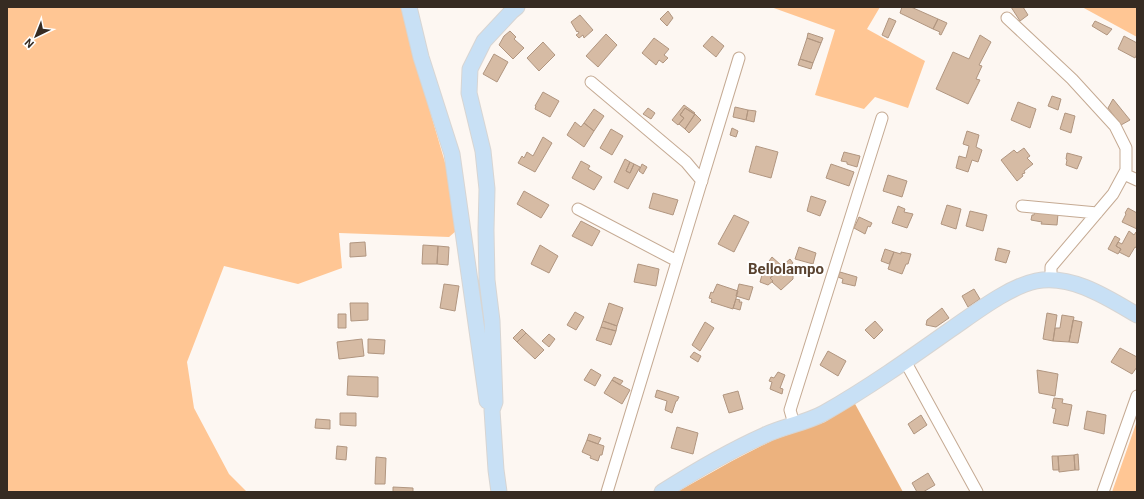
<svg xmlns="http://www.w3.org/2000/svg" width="1144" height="499" font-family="Roboto,sans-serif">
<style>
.green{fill:#ffc694}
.forest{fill:#ecb27e}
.building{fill:#d6bba4;stroke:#b19680}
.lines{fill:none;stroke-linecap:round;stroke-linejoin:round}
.minor-casing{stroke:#c5aa93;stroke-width:13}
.major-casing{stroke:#d7d5d3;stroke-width:17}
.minor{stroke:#fff;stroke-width:11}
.major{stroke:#c8e0f5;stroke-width:15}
.labels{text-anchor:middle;stroke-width:4;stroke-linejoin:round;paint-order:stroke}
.quarter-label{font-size:15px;font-weight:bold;fill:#59422f;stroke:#fff}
</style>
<rect width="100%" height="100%" fill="#fdf7f2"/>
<path class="green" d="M7 7H402L413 53 446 166 456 231 449 237 339 233 342 268 298 284 224 266 187 362 194 408 229 474 247 492H7Z
M771 7H880L867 29 925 61 908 108 875 97 864 109 815 95 835 30Z
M1082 7H1137V37Z
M1137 421V492H1112Z"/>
<path class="forest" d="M854 402 903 492H677L732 461 773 440 825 422Z"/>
<path class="building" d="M902 7H911L938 19 933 29 900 13Z
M1011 7H1023L1028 15 1020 21Z
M668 11 673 18 667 26 660 19Z
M580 15 593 30 584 38 583 35 579 38 576 35 579 33 578 31 577 32 571 22Z
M889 18 896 21 888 38 882 35Z
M938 19 947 23 941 35 939 34 940 32 933 29Z
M1095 21 1112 29 1107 35 1092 26Z
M510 31 516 37 514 39 524 48 513 59 499 45 504 36Z
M808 33 823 38 821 43 807 38Z
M606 34 617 45 598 67 586 56Z
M980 35 991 42 979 65 982 66 976 79 980 80 968 104 936 89 953 52 969 59Z
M712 36 724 46 716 57 703 46Z
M1124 36 1137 43V54L1135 58 1118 49Z
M654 38 669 49 664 55 668 58 663 63 659 60 656 65 642 53Z
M807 38 821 43 813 63 800 59Z
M543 42 555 55 539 71 527 58Z
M494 54 508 62 497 82 483 74Z
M800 59 813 63 811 69 798 65Z
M543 92 559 101 550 117 535 109 536 106H535Z
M1052 96 1061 99 1058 110 1048 106Z
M1113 99 1130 120 1121 125 1108 108Z
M1018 102 1036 109 1030 128 1011 120Z
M684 105 695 113 694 114 685 108 680 115 684 118 678 125 672 120Z
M735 107 748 110 746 120 733 117Z
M648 108 655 113 651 119 643 114Z
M685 108 695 114 685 129 679 124 684 118 680 115Z
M594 109 604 116 594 131 584 123Z
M748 110 756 111 754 122 746 120Z
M1065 113 1075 116 1071 133 1060 129Z
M695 114 701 120 689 133 685 129Z
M575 122 581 127 584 123 594 131 584 147 567 135Z
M732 128 738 131 736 137 730 135Z
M611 129 623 136 612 155 600 148Z
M967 131 979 135 976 147 982 150 978 162 972 160 968 172 956 168 959 156 966 158 969 146 963 144Z
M543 137 552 143 535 172 518 163 522 156 524 158 527 152 533 156Z
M756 146 778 152 771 178 749 172Z
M1024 148 1030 156 1027 158 1033 164 1024 171 1025 173 1022 174 1023 176 1017 181 1001 160 1014 150 1017 153Z
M844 152 860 156 857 167 847 164V162L841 161Z
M1067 153 1082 157 1077 169 1066 165 1067 160 1066 159Z
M625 159 630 162 626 171 630 173 634 164 640 167 628 189 614 182Z
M581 161 590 166 588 169 602 177 594 190 572 178Z
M630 162 634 164 630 173 626 171Z
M642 164 647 167 643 174 639 171Z
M831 164 854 172 849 186 826 178Z
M888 175 907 181 902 197 883 191Z
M524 191 549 205 541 218 517 204Z
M653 193 678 200 673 215 649 208Z
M811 196 826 201 820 216 807 211Z
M947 205 961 209 956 229 941 224Z
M898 206 905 209 904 212 913 214 907 228 892 223Z
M1128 208 1137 213V229L1122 222 1126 214 1125 213Z
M970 211 987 215 983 231 966 226Z
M1035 211 1058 214 1057 225 1041 224 1042 222 1031 220 1032 215H1034Z
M734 215 749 222 734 252 718 244Z
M859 217 872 223 870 227 868 226 865 234 854 228Z
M581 221 600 231 592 246 572 236Z
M1129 231 1134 235 1136 232H1137V248L1135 247 1129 257 1119 252 1121 249 1116 246 1118 242 1122 244Z
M1115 236 1120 239 1116 246 1121 249 1118 254 1108 249Z
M365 242 366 256 350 257V243Z
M423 245 438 246 437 264H422Z
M540 245 558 256 549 273 531 264Z
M438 246 449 247 448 265 437 264Z
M799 247 816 253 813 264 795 259Z
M998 248 1010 251 1006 263 995 260Z
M885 249 894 252 889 264 881 261Z
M894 252 901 254V252L911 254 908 264H906L902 274 888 269Z
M772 257 782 266 790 259 793 263 784 270 782 268 770 278 773 281 768 285 760 282 764 268Z
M638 264 659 269 656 286 634 282Z
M782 268 789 274H793V279L781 290 772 282 773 281 770 278Z
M840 272 857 277 855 286 842 283 843 279 838 277Z
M444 284 459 286 455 311 440 308Z
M717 284 738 291 733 309 711 302 712 299 709 298 711 292 713 293Z
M739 284 753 287 749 300 736 296Z
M974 289 980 299 968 307 962 296Z
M736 299 740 300 739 302H742L740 310 733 308Z
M350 303H368V320L351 321Z
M609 303 623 308 617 326 603 321Z
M942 308 949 318 936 327 926 325 927 320Z
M575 312 584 317 576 330 567 325Z
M1047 313 1057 315 1053 341 1043 339Z
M338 314H346V328H338Z
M1062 315 1074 317 1069 342 1053 341 1055 328H1060Z
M1073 320 1082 322 1078 343 1069 342Z
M603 321 617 326 616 331 601 327Z
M875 321 883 330 874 339 865 330Z
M705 322 714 328 700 351 692 345Z
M601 327 616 331 611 345 596 340Z
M522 329 526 333 517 342 513 338Z
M526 333 544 350 535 359 517 342Z
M549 334 555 339 549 347 542 341Z
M362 339 364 356 339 359 337 342Z
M368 339 385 340 384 354 368 353Z
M1120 348 1137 357V367L1132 374 1111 362Z
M828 351 846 361 838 376 820 365Z
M694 352 701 356 698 362 690 357Z
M591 369 601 375 595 386 584 380Z
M1037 370 1058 374 1055 396 1039 393Z
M778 372 785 375 780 388 783 389 782 394 770 389 772 382 769 381 771 377 774 378Z
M348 376 378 377V397L347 395Z
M614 377 623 381 620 385 612 380Z
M612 380 630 390 622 404 604 393Z
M657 390 679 397 677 401H676L672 413 665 410 667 401 655 397Z
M738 391 743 409 729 413 723 395Z
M1054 398 1063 399 1062 403 1072 405 1068 426 1053 423 1056 409 1052 408Z
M1087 411 1106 415 1104 434 1084 429Z
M340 413H356V426L340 425Z
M921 415 927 425 914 434 908 424Z
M316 419 330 420V429L315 428Z
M677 427 698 433 693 454 671 448Z
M589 434 601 438 598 444 587 440Z
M587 440 604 446 602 455H600L598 461 590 458 591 456 582 452Z
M337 446 347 447 346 460 336 459Z
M1078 454 1079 470H1075L1074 455Z
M1074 455 1075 470 1059 472 1058 456Z
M1052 456H1058L1059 470H1053Z
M376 457 386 458 385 484H375Z
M928 473 935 485 923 492H917L912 483Z
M393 487 413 488V492H393Z"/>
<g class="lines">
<g class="minor-casing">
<path id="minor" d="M1007 18 1072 79 1115 126 1126 148V170L1113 194 1051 267V280
M591 82 686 162 702 181
M1124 174 1137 180
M1022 206 1097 213
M578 209 677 261
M905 361 977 492
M794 424 790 410 882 118
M607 492 739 58
M1103 492 1137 396"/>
</g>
<g class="major-casing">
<path id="major" d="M409 7 421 57 452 154 487 401
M499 492 496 470 492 410 495 402 492 321 487 280 486 230 487 189 483 151 469 93 470 69 484 41 512 11 517 7
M662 492C695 471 729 451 765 435 784 426 806 423 824 413 868 388 909 359 950 330 975 313 1008 287 1036 281 1072 274 1108 298 1137 315"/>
</g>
<use href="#minor" class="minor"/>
<use href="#major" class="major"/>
</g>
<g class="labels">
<g class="quarter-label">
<text x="786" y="274">Bellolampo</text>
</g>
</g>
<rect width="1144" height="499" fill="none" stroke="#362b22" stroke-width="16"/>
<g transform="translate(36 36) rotate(223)" stroke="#ffffff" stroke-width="3" paint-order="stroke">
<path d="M0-3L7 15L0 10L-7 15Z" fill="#362b22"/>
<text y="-6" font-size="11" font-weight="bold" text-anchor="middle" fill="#362b22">N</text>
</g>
</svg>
